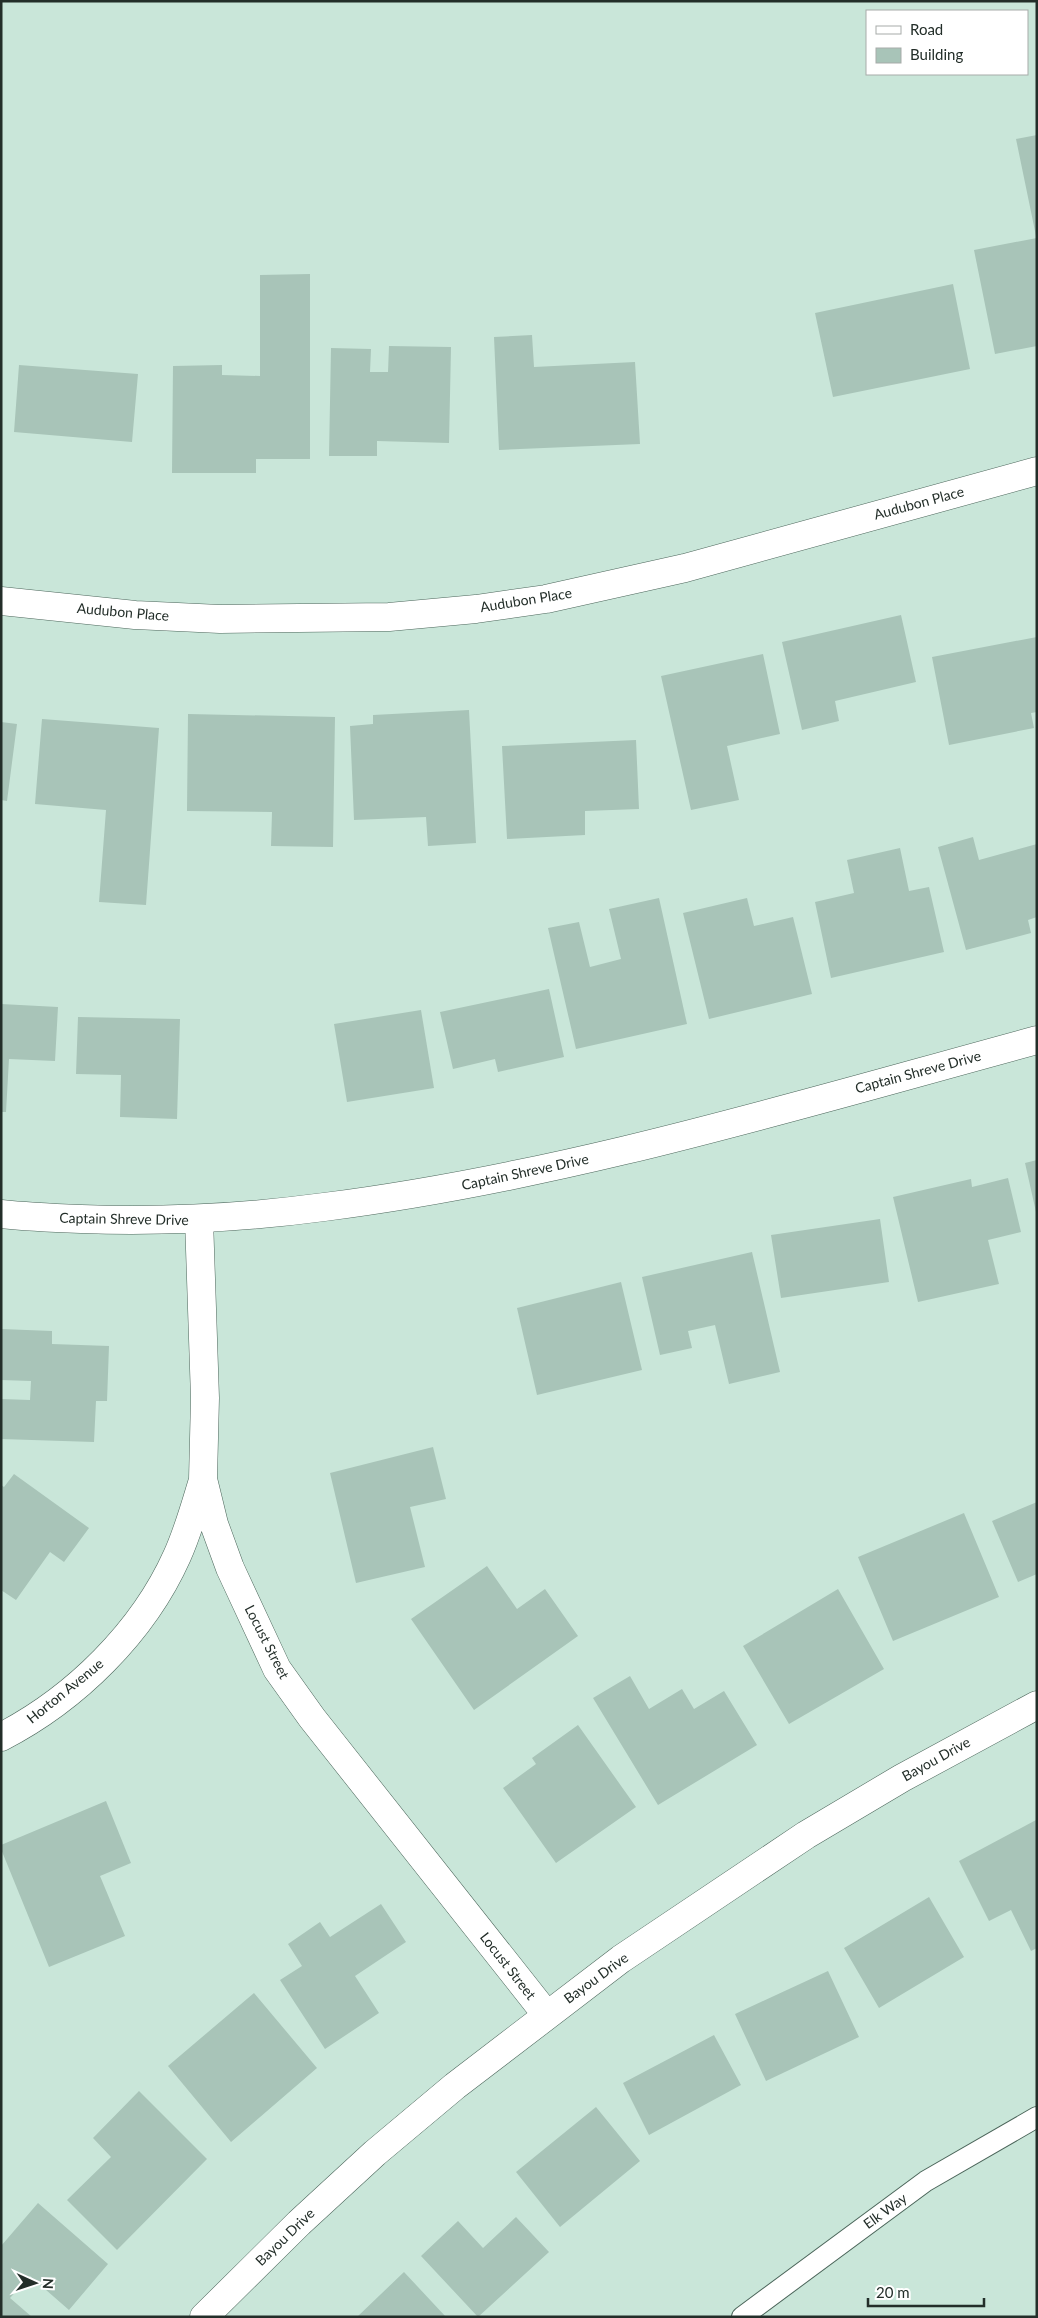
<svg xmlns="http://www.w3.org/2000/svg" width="1038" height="2318" font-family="Lato,sans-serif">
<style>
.building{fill:#a8c4b8}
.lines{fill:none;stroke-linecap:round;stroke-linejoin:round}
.lane-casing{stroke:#4c665b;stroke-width:22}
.street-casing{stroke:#4c665b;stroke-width:29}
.lane{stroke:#fff;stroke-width:20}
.street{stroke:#fff;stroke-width:28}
.labels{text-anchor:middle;stroke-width:4.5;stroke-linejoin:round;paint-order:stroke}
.street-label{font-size:14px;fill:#232e29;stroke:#fff}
</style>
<rect width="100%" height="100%" fill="#c9e6d9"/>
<path class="building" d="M1037 135V235L1036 236 1016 139Z
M1037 238V346L995 354 974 250Z
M310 274V459H256V473H172L173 366 222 365V375L260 376V275Z
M953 284 970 369 833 397 815 313Z
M532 335 534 367 635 362 640 444 499 450 494 337Z
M389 346 451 347 449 443 377 441V456H329L331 348 371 349 370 372H388Z
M19 365 138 374 132 442 14 432Z
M901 615 916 682 835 701 839 721 802 730 782 642Z
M1037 637V712L1031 713 1034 728 949 745 932 657Z
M763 654 780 734 727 746 739 800 691 810 661 676Z
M469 710 476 843 428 846 426 817 354 820 350 726 373 724V715Z
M188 714 335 717 333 847 271 846 272 812 187 811Z
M42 719 159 728 146 905 99 902 106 810 35 804Z
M1 722 17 724 7 801 1 800Z
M636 740 639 809 585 811V835L507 839 502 746Z
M973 837 979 860 1037 844V917L1028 920 1031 933 966 950 938 847Z
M900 848 909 891 929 887 944 952 831 978 815 902 854 893 847 860Z
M659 898 687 1024 576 1049 548 928 579 922 590 967 621 959 609 909Z
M747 898 754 926 793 917 812 994 709 1019 683 913Z
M549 989 564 1057 498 1072 495 1059 453 1069 440 1012Z
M1 1004 58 1007 55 1061 9 1059 6 1112H1Z
M421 1010 434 1088 347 1102 334 1024Z
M78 1017 180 1019 177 1119 120 1117 121 1075 76 1074Z
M1037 1160V1212H1036L1025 1163Z
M1008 1178 1021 1232 988 1240 999 1284 918 1302 893 1197 971 1179 972 1187Z
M880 1219 889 1282 781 1298 771 1235Z
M752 1252 780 1372 729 1384 715 1325 688 1331 692 1348 660 1355 642 1277Z
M621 1282 642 1370 537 1395 517 1308Z
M1 1329 52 1331V1344L109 1346 107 1401H96L94 1442 1 1439V1399L30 1400 31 1381 1 1380Z
M433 1447 446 1499 410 1507 425 1567 356 1583 330 1473Z
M14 1474 89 1528 64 1562 50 1552 16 1600 1 1590V1485L4 1487Z
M1037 1502V1574L1018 1582 992 1521Z
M964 1513 999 1597 893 1641 858 1557Z
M487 1566 517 1609 545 1589 578 1636 474 1710 411 1619Z
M838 1589 884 1669 789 1724 743 1646Z
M630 1676 649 1709 682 1689 694 1709 724 1691 757 1745 658 1805 593 1698Z
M578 1725 636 1807 556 1863 503 1788 536 1764 532 1758Z
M106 1801 131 1863 100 1876 125 1936 49 1967 1 1849V1845Z
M1036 1820 1037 1948 1031 1951 1011 1910 989 1921 959 1861Z
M929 1897 964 1957 879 2008 844 1948Z
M381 1904 406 1942 355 1976 379 2013 325 2049 280 1980 302 1966 288 1944 320 1922 330 1937Z
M828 1971 859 2037 766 2081 735 2014Z
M254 1993 317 2068 231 2142 168 2066Z
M714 2035 741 2085 649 2135 623 2083Z
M139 2091 207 2159 117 2250 67 2200 111 2157 93 2138Z
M596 2107 640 2161 560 2227 516 2172Z
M38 2203 108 2264 69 2310 30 2276 10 2298 32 2317H1V2246Z
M516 2217 549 2252 478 2317 421 2256 458 2221 483 2248Z
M404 2272 446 2317H357Z"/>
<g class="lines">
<g class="lane-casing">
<path id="lane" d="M742 2317 926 2181 1037 2117"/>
</g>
<g class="street-casing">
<path id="street" d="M1 601 135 615 220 619 389 617 476 609 546 599 685 568 1037 471
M1 1214C28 1217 54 1218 81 1219 164 1222 242 1218 324 1207 567 1176 801 1104 1037 1040
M199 1219 205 1398 203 1479 214 1524 230 1568 277 1669 312 1718 546 2014
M1 1737C75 1699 143 1632 177 1556 188 1532 195 1506 203 1480
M204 2317 299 2223 375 2153 455 2086 621 1959 806 1835 902 1778 1037 1705"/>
</g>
<use href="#lane" class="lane"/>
<use href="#street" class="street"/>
</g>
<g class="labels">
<g class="street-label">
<text transform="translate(919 503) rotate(-15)" y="5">Audubon Place</text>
<text transform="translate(526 600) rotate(-9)" y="5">Audubon Place</text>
<text transform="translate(123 612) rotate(5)" y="5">Audubon Place</text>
<text transform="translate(918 1072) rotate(-15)" y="5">Captain Shreve Drive</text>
<text transform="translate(525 1172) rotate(-12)" y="5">Captain Shreve Drive</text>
<text transform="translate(124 1219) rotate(1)" y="5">Captain Shreve Drive</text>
<text transform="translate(267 1642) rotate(63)" y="5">Locust Street</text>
<text transform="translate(65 1691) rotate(-39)" y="5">Horton Avenue</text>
<text transform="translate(936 1759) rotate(-29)" y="5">Bayou Drive</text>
<text transform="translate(508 1966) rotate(52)" y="5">Locust Street</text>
<text transform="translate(596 1978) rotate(-36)" y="5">Bayou Drive</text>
<text transform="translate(885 2211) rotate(-36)" y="5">Elk Way</text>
<text transform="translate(285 2237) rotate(-44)" y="5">Bayou Drive</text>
</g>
</g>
<rect width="1038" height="2318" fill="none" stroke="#232e29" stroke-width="5"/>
<rect x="866" y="10" width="162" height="65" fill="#ffffff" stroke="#a7aba9"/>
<rect x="876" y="26" width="25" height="8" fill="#ffffff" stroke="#a7aba9"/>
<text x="910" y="35" font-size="15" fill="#232e29">Road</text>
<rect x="876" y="48" width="25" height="15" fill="#a8c4b8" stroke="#a7aba9"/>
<text x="910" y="60" font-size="15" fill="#232e29">Building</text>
<g transform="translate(35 2283) rotate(93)" stroke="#ffffff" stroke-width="4" paint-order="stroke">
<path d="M0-4L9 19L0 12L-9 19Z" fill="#232e29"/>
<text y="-8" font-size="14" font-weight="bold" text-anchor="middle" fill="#232e29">N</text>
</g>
<path d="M868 2298v8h116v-8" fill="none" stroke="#232e29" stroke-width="2.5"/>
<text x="876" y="2298" font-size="15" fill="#232e29" stroke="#ffffff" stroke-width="4" paint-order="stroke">20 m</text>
</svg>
